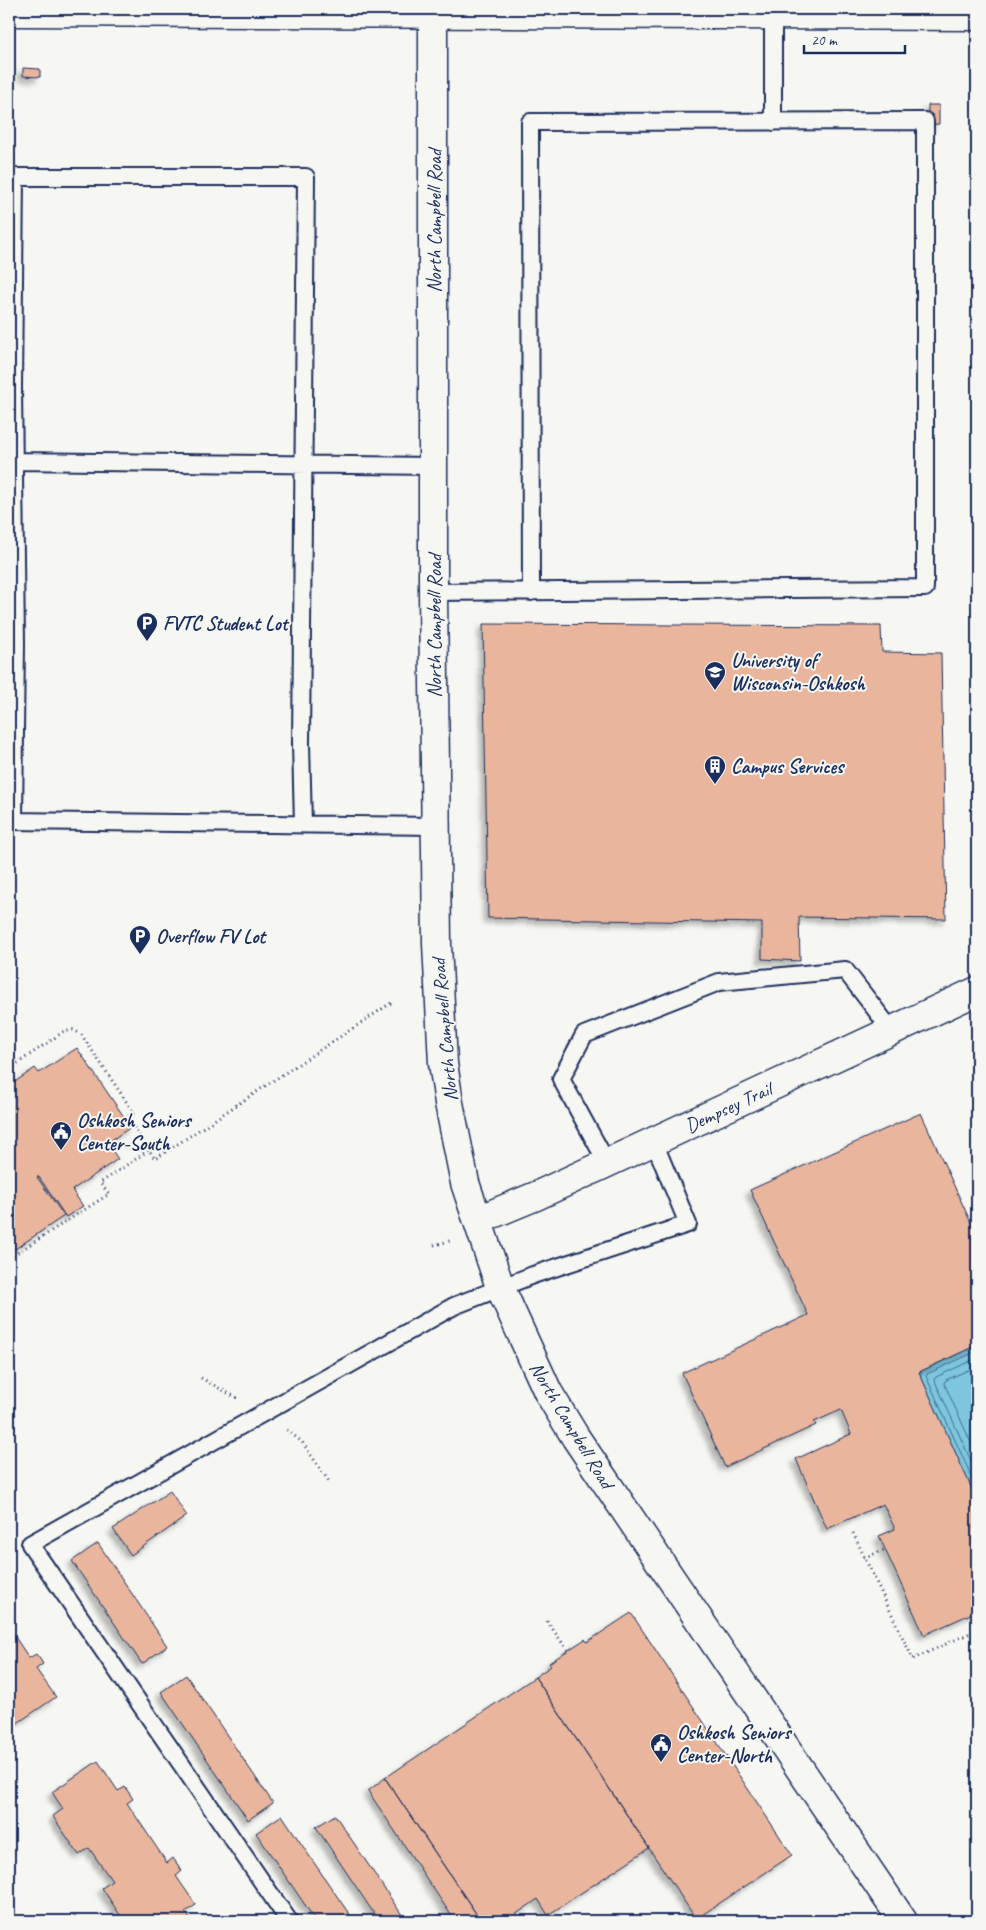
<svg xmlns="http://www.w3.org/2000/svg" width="986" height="1930" font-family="Caveat,sans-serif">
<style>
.water{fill:#7dc6dd;stroke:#568aaa}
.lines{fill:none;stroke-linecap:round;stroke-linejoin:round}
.shore{stroke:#426b91;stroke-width:1}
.building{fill:#e9b59c;stroke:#1b2f5e;filter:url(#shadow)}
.service-casing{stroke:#1b2f5e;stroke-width:20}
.minor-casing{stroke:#1b2f5e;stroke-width:31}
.secondary-casing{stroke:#1b2f5e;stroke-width:31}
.path{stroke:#1b2f5e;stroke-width:3;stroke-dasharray:1 4;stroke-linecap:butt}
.service{stroke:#f6f6f2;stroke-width:16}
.minor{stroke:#f6f6f2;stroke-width:28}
.secondary{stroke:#f6f6f2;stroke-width:28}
.labels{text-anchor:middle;stroke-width:4;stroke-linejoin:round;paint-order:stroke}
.street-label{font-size:20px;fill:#1b2f5e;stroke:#f6f6f2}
.poi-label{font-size:20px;font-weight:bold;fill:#1b2f5e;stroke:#f6f6f2;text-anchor:start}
</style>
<defs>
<filter id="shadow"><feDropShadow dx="-4.5" dy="4.5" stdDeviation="2.5" flood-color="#0004"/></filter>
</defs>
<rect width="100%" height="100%" fill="#f6f6f2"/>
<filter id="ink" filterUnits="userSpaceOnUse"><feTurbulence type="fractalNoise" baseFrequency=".02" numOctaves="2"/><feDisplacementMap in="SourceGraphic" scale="10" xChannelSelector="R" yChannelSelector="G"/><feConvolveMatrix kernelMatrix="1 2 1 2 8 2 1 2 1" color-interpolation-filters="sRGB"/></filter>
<g filter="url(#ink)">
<path class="water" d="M977 1345V1488L972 1490 919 1372Z"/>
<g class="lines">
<path class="shore" d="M977 1351 927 1374 926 1376 974 1482 977 1484
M977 1358 936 1377 934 1379 977 1474
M977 1366 946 1380 944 1383 977 1456"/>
</g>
<path class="building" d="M23 68 40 69V77L23 76Z
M928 105H939V124L928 125Z
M483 624 881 626 882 652 941 653 946 919 799 917 800 961 762 959V923L488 918Z
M77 1048 131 1127 107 1143 118 1159 72 1190 83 1206 66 1217 39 1177H37L64 1216 9 1253V1086L35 1068 39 1073Z
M921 1113 977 1236V1345L919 1372 977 1500V1593L973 1595 977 1605V1611L924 1635 879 1536 895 1529 883 1504 827 1529 796 1459 851 1434 841 1410 814 1422 816 1425 725 1467 682 1373 808 1315 750 1190Z
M170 1491 187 1516 131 1555 113 1529Z
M98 1543 167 1646 142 1664 72 1561Z
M631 1613 792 1855 696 1919 535 1677 551 1666 549 1663 585 1639 587 1642Z
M9 1628 29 1658 36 1654 40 1659 43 1664 36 1669 56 1697 16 1724 9 1714Z
M186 1675 273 1803 248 1820 161 1692Z
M535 1677 649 1848 548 1915 538 1899 506 1921H481L385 1778Z
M98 1761 118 1791 125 1787 133 1799 127 1803 167 1863 173 1858 182 1871 176 1876 196 1905 185 1912 192 1921H139L138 1920 124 1921 102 1888 112 1881 89 1848 79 1855 54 1818 53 1816 63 1809 52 1792Z
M385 1778 481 1921H455L368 1791Z
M282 1815 308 1854 354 1921H316L256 1833Z
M335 1815 406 1921H379L316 1827Z"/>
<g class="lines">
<g class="service-casing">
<path id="service" d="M773 122V14
M14 461 434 466
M433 592C597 591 761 590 925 588V121L530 122 531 592
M14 820 16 643 13 388 15 177H306L301 744 303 824
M9 821 436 826
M607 1163 561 1079 584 1035 719 982 845 970 892 1031
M289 1921 30 1544 454 1306 533 1275 688 1224 654 1142"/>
</g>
<g class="minor-casing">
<path id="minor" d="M433 14V592L437 944 443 1063 449 1103 465 1183 500 1287 548 1392 576 1438 903 1921
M478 1220 536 1196 977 991"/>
</g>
<g class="secondary-casing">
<path id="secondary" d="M9 12 977 16"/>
</g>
<path class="path" d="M9 1069 63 1032 73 1030 81 1034 134 1113 127 1117 155 1159 391 1003
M434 1245 453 1240
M9 1258 109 1194 100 1183 149 1150
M201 1378 237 1398
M287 1430 302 1442 330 1483
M853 1533 913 1659 977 1630
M864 1558 884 1550
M547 1621 568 1651"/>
<use href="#service" class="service"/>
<use href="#minor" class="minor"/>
<use href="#secondary" class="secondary"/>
</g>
</g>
<defs>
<g id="parking-pin" transform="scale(1.125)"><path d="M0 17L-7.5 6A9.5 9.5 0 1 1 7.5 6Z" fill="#1b2f5e" stroke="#f6f6f2"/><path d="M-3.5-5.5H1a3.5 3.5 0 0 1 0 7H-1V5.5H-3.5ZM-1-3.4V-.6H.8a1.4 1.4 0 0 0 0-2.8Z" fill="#fff"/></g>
<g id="university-pin" transform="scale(1.125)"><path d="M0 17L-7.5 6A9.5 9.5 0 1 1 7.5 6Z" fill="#1b2f5e" stroke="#f6f6f2"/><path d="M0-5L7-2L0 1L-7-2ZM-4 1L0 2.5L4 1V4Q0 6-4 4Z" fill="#fff"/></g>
<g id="building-pin" transform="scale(1.125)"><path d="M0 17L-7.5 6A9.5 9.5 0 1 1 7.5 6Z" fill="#1b2f5e" stroke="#f6f6f2"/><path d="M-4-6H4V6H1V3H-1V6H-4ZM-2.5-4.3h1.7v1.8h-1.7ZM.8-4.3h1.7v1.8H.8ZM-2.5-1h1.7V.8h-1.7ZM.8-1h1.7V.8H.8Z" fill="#fff"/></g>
<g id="civic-pin" transform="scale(1.125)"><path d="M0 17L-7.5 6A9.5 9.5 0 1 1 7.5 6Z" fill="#1b2f5e" stroke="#f6f6f2"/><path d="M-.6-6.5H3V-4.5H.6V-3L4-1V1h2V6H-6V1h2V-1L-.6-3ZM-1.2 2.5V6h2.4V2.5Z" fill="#fff"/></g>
</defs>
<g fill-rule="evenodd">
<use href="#parking-pin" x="147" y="623"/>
<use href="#university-pin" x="715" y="672"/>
<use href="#building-pin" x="715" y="766"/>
<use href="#parking-pin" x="140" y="936"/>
<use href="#civic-pin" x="61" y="1132"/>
<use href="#civic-pin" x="661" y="1744"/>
</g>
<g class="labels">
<g class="street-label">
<text transform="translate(434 221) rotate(-90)" y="7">North Campbell Road</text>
<text transform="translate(434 626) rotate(-90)" y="7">North Campbell Road</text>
<text transform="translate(444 1030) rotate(-95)" y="7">North Campbell Road</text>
<text transform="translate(728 1107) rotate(-25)" y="7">Dempsey Trail</text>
<text transform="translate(572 1425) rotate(59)" y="7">North Campbell Road</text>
</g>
<g class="poi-label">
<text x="163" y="630">FVTC Student Lot</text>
<text x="731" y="667">University of<tspan x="731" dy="23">Wisconsin-Oshkosh</tspan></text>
<text x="731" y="773">Campus Services</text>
<text x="156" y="943">Overflow FV Lot</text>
<text x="77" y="1127">Oshkosh Seniors<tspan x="77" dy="23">Center-South</tspan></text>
<text x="677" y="1739">Oshkosh Seniors<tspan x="677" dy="23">Center-North</tspan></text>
</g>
</g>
<rect width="986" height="1930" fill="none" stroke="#f6f6f2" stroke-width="30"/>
<rect x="15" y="15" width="956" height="1900" fill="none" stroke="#1b2f5e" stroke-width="2" filter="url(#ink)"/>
<path d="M804 45v8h101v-8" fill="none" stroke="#1b2f5e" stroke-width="2.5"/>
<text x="811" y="45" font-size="15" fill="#1b2f5e" stroke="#f6f6f2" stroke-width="4" paint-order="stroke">20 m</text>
</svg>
